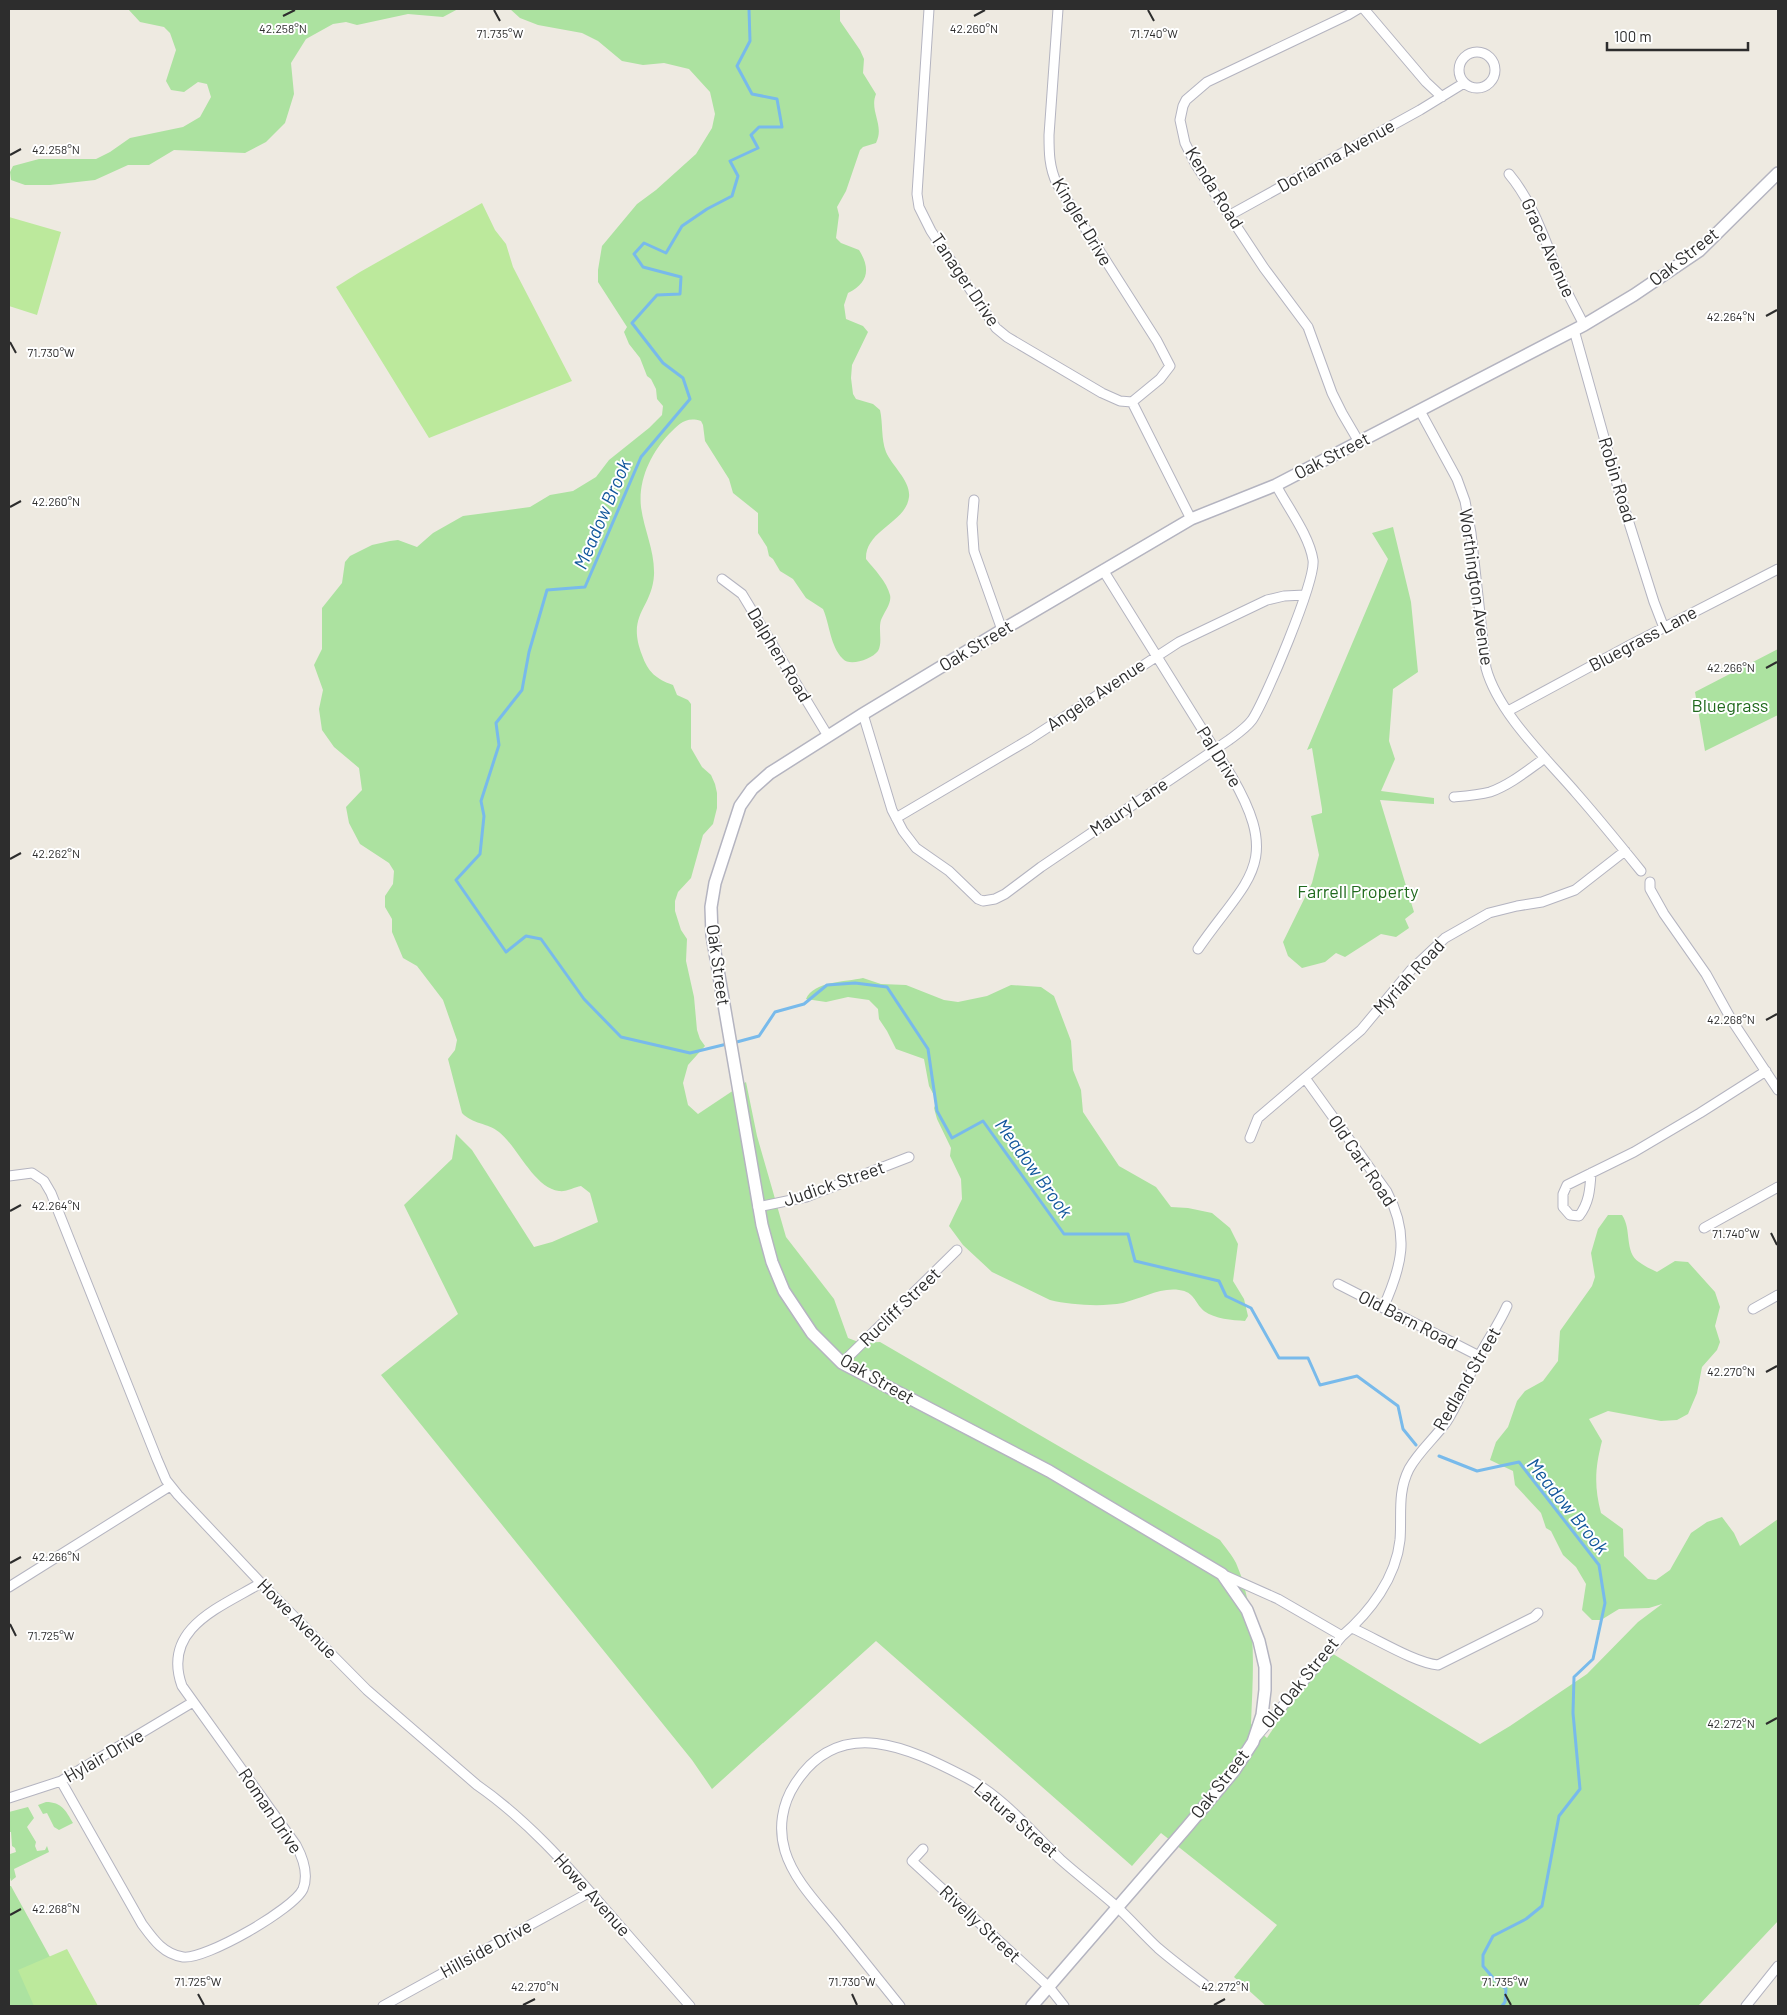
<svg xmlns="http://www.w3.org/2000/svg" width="1787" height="2015" font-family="Barlow,sans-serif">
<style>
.green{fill:#ace2a0}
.pitch{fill:#bce99c}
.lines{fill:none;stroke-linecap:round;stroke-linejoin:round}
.stream{stroke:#78baeb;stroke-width:3}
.minor-casing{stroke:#b4b4c0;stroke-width:11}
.tertiary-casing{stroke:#b4b4c0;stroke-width:14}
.minor{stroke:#fff;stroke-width:9}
.tertiary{stroke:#fff;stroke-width:11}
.ticks{fill:none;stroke:#2d2d2d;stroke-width:2}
.labels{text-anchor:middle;stroke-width:4;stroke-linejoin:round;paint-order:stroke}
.street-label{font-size:18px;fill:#2d2d2d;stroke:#fff}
.park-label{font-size:18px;fill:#216a1e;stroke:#fff}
.water-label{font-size:19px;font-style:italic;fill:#12579c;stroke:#fff}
.ticks-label{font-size:12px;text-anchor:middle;fill:#2d2d2d;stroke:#fff;stroke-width:4;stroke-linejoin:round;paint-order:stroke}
</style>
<rect width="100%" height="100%" fill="#eeeae1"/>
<path class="green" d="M128 9H293L294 11 297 9H458L443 17 408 14 357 25 346 22 333 24 306 39 291 63 294 94 285 123 266 142 245 153 174 150 149 165H128L95 180 50 185H25L11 180 10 172 13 166 39 159H96L110 152 130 138 183 127 200 117 211 97 207 84 198 82 184 92 171 90 166 81 176 50 170 33 164 27 140 22Z
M510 9H840V21L860 50 864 59 863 73 876 94C869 111 885 125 876 143L863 147 860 150 846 191 837 207 839 215 836 238 841 243 859 250C871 269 868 283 848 293L844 305 846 319 863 326 868 332 852 365 851 378 853 394 856 399 873 404 880 410C883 423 881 439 886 452 892 466 911 481 909 497 906 523 865 530 866 559 874 569 887 582 890 595 892 603 884 612 881 620 878 630 883 642 878 651 872 659 850 667 843 659 830 646 830 625 823 609L806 598 793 579 780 571 773 559 769 556 767 547 758 533V513L733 493 729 479 705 441 703 425 701 421C686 416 679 424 669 434 651 453 638 480 641 507 644 530 655 551 654 575 652 609 626 614 642 655 648 672 656 679 673 685L677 695 688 700 691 704V748L702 767 711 775 715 784 717 793V808L713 824 703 835 691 878 678 892 675 901V911L681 930 687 939 686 961 694 997 697 1030 700 1039 705 1046 688 1065 683 1083 688 1105 698 1114 746 1082 757 1136 786 1237 834 1299 848 1338 861 1343 880 1342 1220 1540C1225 1547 1232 1555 1236 1563 1258 1613 1253 1671 1251 1724L1267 1738 1325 1649 1480 1744 1510 1726 1587 1674 1638 1622 1662 1604 1649 1608 1619 1609 1601 1620H1592L1582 1610 1586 1584 1576 1567 1563 1555 1551 1531 1546 1528 1541 1513 1515 1485 1513 1471 1490 1460 1496 1442 1508 1427 1517 1401 1525 1391 1543 1381 1558 1361 1560 1331 1592 1286 1595 1277 1591 1253 1598 1229 1608 1215H1622C1632 1229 1624 1252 1639 1262 1644 1266 1651 1269 1657 1272L1675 1261 1688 1262 1715 1292 1720 1307 1715 1326 1720 1342 1717 1350 1702 1367 1697 1393 1688 1414 1677 1420 1661 1421 1608 1411 1589 1419 1602 1441C1595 1468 1594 1486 1601 1513L1623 1529 1624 1556 1648 1579 1656 1580 1670 1570 1691 1533 1707 1522 1722 1517 1734 1533 1740 1546 1778 1519V1921L1698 2006H1266L1234 1977 1277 1925 1161 1833 1132 1866 876 1641 712 1789 692 1760 381 1375 458 1314 404 1205 452 1159 456 1134 472 1150 534 1247 552 1242 598 1222 590 1193 581 1186C574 1187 567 1192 559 1191 534 1188 518 1147 499 1132 488 1123 472 1124 462 1113L448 1059 455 1050 457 1040 443 1000 417 966 403 958 392 932V919L385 907V896L393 884 394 871 389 863 360 844 349 823 346 807 362 790 359 768 334 747 322 730 319 709 323 690 314 665 322 649V608L342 583 345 562 350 556 372 545 390 541 398 540 417 547 433 533 463 516 530 507 550 495 573 491 596 477 609 460 649 428 662 415 663 406 657 399 656 389 651 379 647 376 640 358 629 344 624 332 627 327 598 282V270L602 246 637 204 656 190 696 154 712 128 715 114 710 92 689 69 664 63 643 65 622 61 598 41 582 33 538 25 520 18Z
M1393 527 1411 602 1418 672 1393 689 1389 741 1395 759 1381 791 1434 798V804L1380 800 1414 912 1405 919 1409 928 1396 937 1381 934 1345 957 1336 953 1325 962 1302 968 1288 956 1283 942 1312 883 1319 855 1311 816 1322 813V809L1312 748 1307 750 1388 559 1372 533Z
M1778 649V715L1705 751 1695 692Z
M863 978 881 984 906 985 944 1000 958 1002 987 996 1011 985 1041 987 1054 996 1071 1041 1073 1070 1081 1090 1083 1112 1119 1166 1156 1187 1171 1207 1188 1208 1212 1213 1230 1228 1238 1244 1233 1281 1244 1299 1248 1316 1245 1321C1232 1320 1215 1319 1204 1311 1194 1302 1195 1292 1179 1290 1161 1287 1140 1299 1123 1303 1101 1307 1071 1305 1050 1300L992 1272 963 1245 949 1226 962 1199 961 1179 950 1156 951 1148 937 1119 934 1108 937 1101 929 1086 924 1059 896 1049 887 1031 879 1019 878 1009 869 1000 848 997 826 1002 806 999C814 981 845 982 863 978Z
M46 1802C62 1802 66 1811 73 1823L59 1830 54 1827 47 1813 43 1814 38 1805Z
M28 1807 34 1818 27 1827 36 1842 35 1846 37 1851 45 1850 47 1846 49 1852 14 1869 16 1877 11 1881 9 1874 10 1854 16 1852 15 1848 12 1846 11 1832H9V1812Z
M9 1886H11L77 2006H9Z"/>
<path class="pitch" d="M482 203 495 230 506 244 513 267 572 381 429 438 336 287 360 272Z
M9 217 61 232 37 315 9 306Z
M67 1949 98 2006H34L18 1970Z"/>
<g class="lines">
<path class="stream" d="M733 1043 759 1036 775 1012 804 1004 827 985 855 983 887 987 928 1049 937 1111 952 1138 983 1121 1064 1234H1128L1135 1261 1219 1281 1226 1296 1251 1308 1279 1358H1308L1320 1385 1357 1376 1398 1406 1403 1429 1416 1445
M727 1044 690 1053 621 1037 584 999 541 939 526 936 506 952 456 880 480 854 484 816 481 801 499 745 496 723 522 690 529 652 547 590 585 587 641 457 690 399 683 378 663 363 632 323 657 295 680 294 681 277 643 267 634 254 644 243 666 253 682 226 707 209 732 196 738 176 730 161 758 148 751 135 759 127H782L777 99 752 94 737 66 750 41 749 9
M1439 1456 1477 1471 1519 1462 1599 1565 1605 1603 1593 1659 1574 1677 1573 1713 1580 1789 1559 1816 1542 1906 1526 1919 1493 1936 1483 1955V1966L1494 1979 1506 1989 1505 2002 1502 2006"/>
<g class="minor-casing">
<path id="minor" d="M929 9 917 194 919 207 931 231 996 328 1007 337 1102 393 1120 401 1132 402 1191 519
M1058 9 1049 135C1049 152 1049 167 1057 184L1157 341 1170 366 1160 379 1132 402
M1358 9 1348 15 1207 82 1186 100 1183 106 1180 120 1185 143 1196 165 1264 268 1308 327 1332 393 1342 413 1359 442
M1364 9 1426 82 1442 97
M1459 70a18 18 0 1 1 36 0a18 18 0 1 1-36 0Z
M1509 174C1534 204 1545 241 1560 277 1567 293 1576 309 1584 325
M1230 215 1420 110 1464 83
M1574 330 1619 491 1654 602 1664 628
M1420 411 1457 479 1465 501 1471 533 1486 668C1498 713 1547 759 1577 794 1599 819 1620 845 1641 871
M974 500 972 523 974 551 1002 630
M1103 570 1232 777C1283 865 1246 879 1198 949
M722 579 742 594 828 736
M1508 711 1630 645 1778 569
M863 714 892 810 903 831 916 848 949 871 978 899 983 901 995 899 1005 894 1041 867 1229 740C1237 734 1246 728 1252 720 1265 701 1316 580 1313 560 1309 535 1288 508 1276 485
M1454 797C1466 796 1479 795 1490 792 1510 785 1528 770 1545 758
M896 818 1030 739 1179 642 1267 600 1284 596 1305 595
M1650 882V889L1664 914 1706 974 1731 1019 1778 1090
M1305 1078 1387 1192C1410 1235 1402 1266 1383 1308
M1250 1138 1258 1118 1361 1030 1411 970 1445 938 1489 913 1517 906 1542 902 1575 890 1625 851
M1591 1173C1590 1190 1589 1203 1579 1216L1570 1215 1563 1207V1194L1567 1185 1634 1152 1700 1113 1766 1071
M9 1176 32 1173 44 1181 51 1193 157 1459 166 1480 178 1495 261 1583 367 1690 477 1785C526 1819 566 1864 605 1909 633 1941 662 1974 690 2006
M758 1207 806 1197 909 1157
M1704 1228 1778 1187
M1338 1284 1479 1356
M1753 1309 1778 1295
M842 1363 957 1250
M1222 1574 1278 1599 1342 1636 1257 1736
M9 1587 170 1486
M1352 1628C1375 1638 1415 1663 1438 1665L1534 1617 1538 1613
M1342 1636C1370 1612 1396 1578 1400 1540 1402 1515 1397 1493 1409 1469 1419 1451 1435 1438 1447 1421 1460 1401 1468 1377 1479 1356 1488 1339 1499 1324 1507 1306
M61 1781 142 1924C153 1939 163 1954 183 1957 205 1960 294 1909 303 1889 309 1874 303 1858 296 1845L182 1686C161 1628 221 1607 261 1583
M9 1798 61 1781 193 1702
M923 1849 912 1861 1049 1987 1064 2006
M383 2006 590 1892
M900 2006C880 1981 860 1956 839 1930 820 1906 794 1881 785 1851 778 1828 782 1804 795 1784 840 1714 909 1748 967 1778 1003 1797 1031 1831 1060 1859 1079 1876 1098 1890 1117 1907 1131 1920 1144 1935 1158 1948 1173 1961 1188 1972 1204 1984
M1746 2006 1778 1966"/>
</g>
<g class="tertiary-casing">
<path id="tertiary" d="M1032 2006 1187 1827 1234 1771 1253 1742 1262 1715 1265 1690V1667L1259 1641 1247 1610 1222 1574 1049 1471 842 1363 812 1333 784 1291 772 1262 762 1225 712 935 711 907 715 883 740 806 752 789 770 773 863 714 1002 630 1191 519 1276 485 1584 325 1634 295 1699 251 1778 173"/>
</g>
<use href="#minor" class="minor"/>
<use href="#tertiary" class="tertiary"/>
</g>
<path class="ticks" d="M494 10 500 21M1148 10 1154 21M283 16 295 10M974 16 985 10M10 155 21 149M1766 316 1777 310M10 342 16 353M10 507 21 501M1766 668 1777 662M10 859 21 853M1766 1020 1777 1014M10 1211 21 1205M1771 1233 1777 1245M1766 1372 1777 1366M10 1563 21 1557M10 1624 16 1636M1766 1724 1777 1718M10 1915 21 1909M198 1994 204 2005M852 1994 857 2005M1505 1994 1511 2005M523 2005 535 1999M1214 2005 1225 1999"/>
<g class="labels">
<g class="street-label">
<text transform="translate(1336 156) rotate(-29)" y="6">Dorianna Avenue</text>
<text transform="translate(1214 188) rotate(58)" y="6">Kenda Road</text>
<text transform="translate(1082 222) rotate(59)" y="6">Kinglet Drive</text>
<text transform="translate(1548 248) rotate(66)" y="6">Grace Avenue</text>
<text transform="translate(1684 257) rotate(-38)" y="6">Oak Street</text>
<text transform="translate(965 280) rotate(56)" y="6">Tanager Drive</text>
<text transform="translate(1332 456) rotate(-27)" y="6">Oak Street</text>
<text transform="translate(1617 480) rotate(73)" y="6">Robin Road</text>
<text transform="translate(1476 587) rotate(82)" y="6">Worthington Avenue</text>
<text transform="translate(1643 639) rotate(-28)" y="6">Bluegrass Lane</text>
<text transform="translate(976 646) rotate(-31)" y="6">Oak Street</text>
<text transform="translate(779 655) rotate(59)" y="6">Dalphen Road</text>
<text transform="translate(1096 695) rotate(-34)" y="6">Angela Avenue</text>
<text transform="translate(1219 757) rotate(58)" y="6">Pal Drive</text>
<text transform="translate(1129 807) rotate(-34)" y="6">Maury Lane</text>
<text transform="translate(718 965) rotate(82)" y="6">Oak Street</text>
<text transform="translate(1409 977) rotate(-47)" y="6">Myriah Road</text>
<text transform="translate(1362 1161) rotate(56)" y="6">Old Cart Road</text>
<text transform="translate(834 1184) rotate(-19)" y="6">Judick Street</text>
<text transform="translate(900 1307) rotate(-44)" y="6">Rucliff Street</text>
<text transform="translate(1408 1320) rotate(27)" y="6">Old Barn Road</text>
<text transform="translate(877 1379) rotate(30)" y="6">Oak Street</text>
<text transform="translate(1467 1379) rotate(-60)" y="6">Redland Street</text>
<text transform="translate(297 1619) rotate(45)" y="6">Howe Avenue</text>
<text transform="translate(1300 1683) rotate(-51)" y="6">Old Oak Street</text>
<text transform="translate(104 1756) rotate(-30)" y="6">Hylair Drive</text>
<text transform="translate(1220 1784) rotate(-52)" y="6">Oak Street</text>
<text transform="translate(270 1811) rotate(56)" y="6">Roman Drive</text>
<text transform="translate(1016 1820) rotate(41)" y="6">Latura Street</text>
<text transform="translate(592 1895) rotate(48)" y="6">Howe Avenue</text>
<text transform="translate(980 1924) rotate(43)" y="6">Rivelly Street</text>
<text transform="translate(486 1949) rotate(-29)" y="6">Hillside Drive</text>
</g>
<g class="park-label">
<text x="1730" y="712">Bluegrass</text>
<text x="1358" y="898">Farrell Property</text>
</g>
<g class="water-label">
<text transform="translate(602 514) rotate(-67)" y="7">Meadow Brook</text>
<text transform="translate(1034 1168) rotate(54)" y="7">Meadow Brook</text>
<text transform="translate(1568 1506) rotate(51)" y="7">Meadow Brook</text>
</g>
</g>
<g class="ticks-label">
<text x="283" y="33">42.258°N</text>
<text x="974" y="33">42.260°N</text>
<text x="500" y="38">71.735°W</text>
<text x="1154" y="38">71.740°W</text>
<text x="56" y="154">42.258°N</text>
<text x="1731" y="321">42.264°N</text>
<text x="51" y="357">71.730°W</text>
<text x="56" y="506">42.260°N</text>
<text x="1731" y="672">42.266°N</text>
<text x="56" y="858">42.262°N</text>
<text x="1731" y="1024">42.268°N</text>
<text x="56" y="1210">42.264°N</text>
<text x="1736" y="1238">71.740°W</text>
<text x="1731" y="1376">42.270°N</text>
<text x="56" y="1561">42.266°N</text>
<text x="51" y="1640">71.725°W</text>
<text x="1731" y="1728">42.272°N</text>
<text x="56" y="1913">42.268°N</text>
<text x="198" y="1986">71.725°W</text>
<text x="852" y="1986">71.730°W</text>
<text x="1505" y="1986">71.735°W</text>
<text x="535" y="1991">42.270°N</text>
<text x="1225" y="1991">42.272°N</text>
</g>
<rect width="1787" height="2015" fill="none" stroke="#2d2d2d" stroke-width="20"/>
<path d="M1607 42v8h141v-8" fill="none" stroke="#2d2d2d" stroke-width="2.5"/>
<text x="1614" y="42" font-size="15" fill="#2d2d2d" stroke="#ffffff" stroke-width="4" paint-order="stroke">100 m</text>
</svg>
